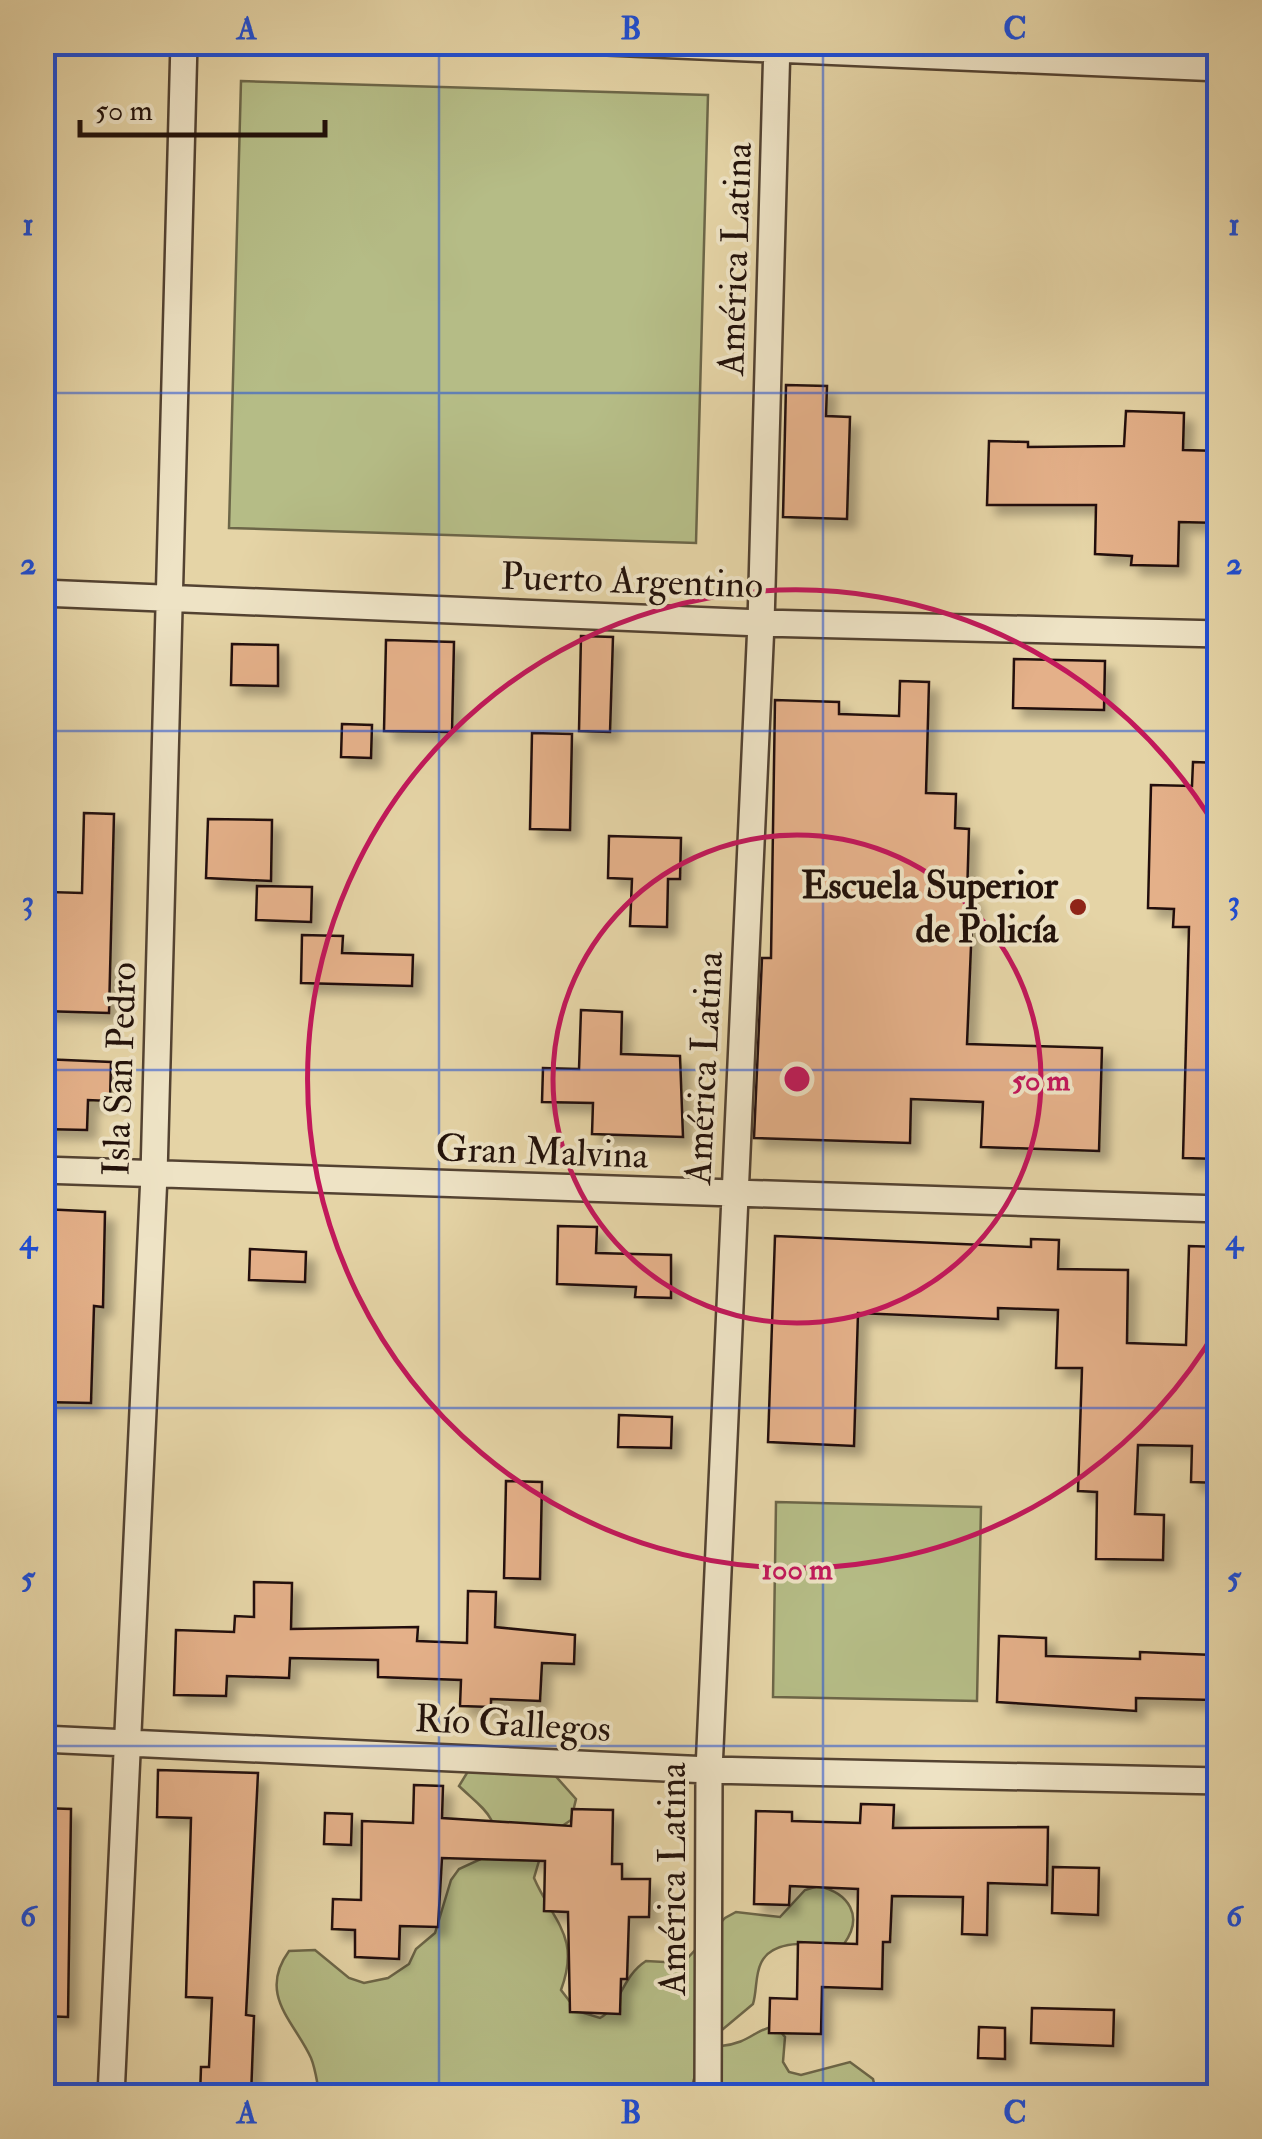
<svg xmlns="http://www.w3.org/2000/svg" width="1262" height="2139" font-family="'IM FELL Double Pica',serif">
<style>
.green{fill:#b5bc86;stroke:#6c6648;stroke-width:2.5}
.building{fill:#e4b089;stroke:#22110a;stroke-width:2.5;filter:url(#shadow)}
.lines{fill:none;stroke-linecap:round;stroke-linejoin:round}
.minor-casing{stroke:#534231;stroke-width:30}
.minor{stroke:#eee3c5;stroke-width:25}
.grid{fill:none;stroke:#1d4ed8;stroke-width:2.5;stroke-opacity:0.55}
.ring{fill:none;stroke:#c2185b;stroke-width:5}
.poi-dot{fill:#8f2418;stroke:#eee3c5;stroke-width:4}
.labels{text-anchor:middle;stroke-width:8;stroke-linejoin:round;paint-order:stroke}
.street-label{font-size:38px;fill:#22110a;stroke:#eee3c5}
.poi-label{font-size:38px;font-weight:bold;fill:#22110a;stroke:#eee3c5;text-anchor:end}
.centre{fill:#c2185b;stroke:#eee3c5;stroke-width:5}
.ring-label{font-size:30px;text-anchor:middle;font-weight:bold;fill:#c2185b;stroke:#eee3c5;stroke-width:8;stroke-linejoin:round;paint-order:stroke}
.neatline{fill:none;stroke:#1d4ed8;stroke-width:4}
.grid-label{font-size:32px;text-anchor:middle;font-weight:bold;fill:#1d4ed8}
</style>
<defs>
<filter id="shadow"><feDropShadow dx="9" dy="9" stdDeviation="5" flood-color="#0004"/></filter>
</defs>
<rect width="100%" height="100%" fill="#e5d4a6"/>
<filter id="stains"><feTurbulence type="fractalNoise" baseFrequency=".002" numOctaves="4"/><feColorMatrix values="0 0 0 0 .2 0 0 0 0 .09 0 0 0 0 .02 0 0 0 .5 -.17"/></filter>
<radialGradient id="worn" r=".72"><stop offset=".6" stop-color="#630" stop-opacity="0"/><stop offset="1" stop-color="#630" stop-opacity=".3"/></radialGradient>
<path class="green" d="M241 81 708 95 696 543 229 528Z
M776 1502 981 1507 977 1701 773 1697Z
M470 1768 551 1771 576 1799 571 1820 546 1837 534 1878C553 1922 581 1936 561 1990L577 2011 600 2018C621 2006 621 1977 646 1961L683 1963 725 1918 736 1912 780 1917 805 1890 818 1886C849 1893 864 1916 844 1944 820 1945 773 1936 761 1963 755 1975 757 1991 753 2004L704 2045 689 2096H320C317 2084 316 2070 311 2058 295 2022 257 1995 289 1951L315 1950 349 1978 364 1983 388 1978 409 1964 416 1949 435 1933 451 1880 459 1869 494 1853C500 1816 484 1810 459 1786Z
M776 2026 785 2037 783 2062 789 2072 801 2075 850 2062 873 2079 877 2096H707L704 2065 721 2046C751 2043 754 2029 776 2026Z"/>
<path class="building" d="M786 385 827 386 826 416 850 417 847 519 783 517Z
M1126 411 1184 413 1183 450 1220 451V523L1179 522 1178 566 1131 565 1132 556 1095 554 1096 505H987L989 441 1028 442V447L1124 446Z
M581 636 613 637 610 732 579 731Z
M386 640 454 642 452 732 384 731Z
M232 644 278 645V686L231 685Z
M1014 659 1105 661 1104 710 1013 708Z
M900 681 929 682 926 793 956 794 955 828 969 829 967 897H973L967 1044 1102 1048 1099 1151 981 1147 983 1102 911 1099 910 1143 754 1138 762 958H771L775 700 839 702V714L899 716Z
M342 724 372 725 371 758 341 757Z
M532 733 572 734 570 830 530 829Z
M1193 762 1220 763V1159L1183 1158 1189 927H1173L1174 909 1148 908 1151 785 1192 786Z
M84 813 114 814 109 1013 42 1011 49 892 82 893Z
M208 819 272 820 271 881 206 878Z
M609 836 681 838 680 879H668L667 927 630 926 632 879 608 878Z
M257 886 312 887 311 922 256 920Z
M302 935 343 936 342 953 413 955 412 986 301 983Z
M581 1010 622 1012 621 1054 680 1056 683 1137 592 1134 593 1103 542 1102 543 1068 579 1069Z
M42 1059 111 1062 110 1101 88 1100 87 1130 42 1129Z
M42 1209 105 1212 103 1307 94 1306 91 1403 42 1402Z
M558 1226 597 1227 596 1253 671 1255V1298L635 1297 636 1287 557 1284Z
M775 1236 1031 1247V1239L1059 1240 1058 1269 1128 1270 1127 1343 1186 1345 1189 1246 1220 1247V1483L1191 1482 1192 1446 1138 1445 1135 1514 1164 1515 1163 1560 1096 1559 1097 1492 1078 1491 1082 1368H1056L1058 1310 998 1308V1319L858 1313 854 1446 768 1442Z
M250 1249 306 1252 305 1282 249 1280Z
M619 1415 672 1417 671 1448 618 1447Z
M506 1481 542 1482 540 1579 504 1578Z
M254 1582 292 1583 291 1629 418 1627 417 1641 467 1643 468 1591 496 1592 495 1627 575 1635 574 1664 542 1663 540 1701 491 1699V1707L460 1706 461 1680 378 1677V1660L290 1658 289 1678 227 1676 226 1696 174 1695 176 1630 234 1632 235 1616 254 1617Z
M999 1636 1046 1638V1656L1140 1659V1652L1213 1655 1212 1700 1136 1698V1711L997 1702Z
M158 1770 258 1773 246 2015 254 2016 251 2096H200L201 2067H209L212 1998 186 1997 191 1818 157 1817Z
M414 1785 443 1786 442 1818 571 1826 572 1809 613 1810 612 1864H622V1879H650L649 1917H629L627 1979H621L620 2014 570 2012 568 1912 544 1911 545 1861 442 1858 438 1927 400 1926 399 1959 355 1957V1930L332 1929 333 1899 361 1900 362 1821 413 1823Z
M861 1804 894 1805 893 1828 1048 1827 1047 1885 988 1883 987 1935 962 1934 963 1897 892 1896 890 1942H883L882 1989 822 1987 821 2034 769 2033 770 1998 797 1999 798 1942 857 1944 858 1889 790 1886 789 1905 754 1904 756 1811 792 1812V1821L860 1823Z
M42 1808 71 1809 68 2017 42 2016Z
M325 1813 352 1814 351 1845 324 1844Z
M1053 1867 1099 1868 1098 1915 1052 1913Z
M1032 2008 1114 2010 1113 2046 1031 2043Z
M979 2027 1005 2028V2059L978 2058Z"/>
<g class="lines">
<g class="minor-casing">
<path id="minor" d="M607 42 1220 68
M42 593 761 623 1220 634
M42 1170 1220 1209
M42 1739 709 1770 1220 1781
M111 2096 154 1175 184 42
M708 2096 709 1770 761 623 777 42"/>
</g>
<use href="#minor" class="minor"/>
</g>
<path class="grid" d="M439 42V2096M823 42V2096M42 393H1220M42 731H1220M42 1070H1220M42 1408H1220M42 1746H1220"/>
<g class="ring">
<circle cx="797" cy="1079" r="244"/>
<path d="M1218 1327A489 489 0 1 1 1218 831"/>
</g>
<circle class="poi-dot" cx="1078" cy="907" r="10"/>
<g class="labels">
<g class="street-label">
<text transform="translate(734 259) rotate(-88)" y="13">América Latina</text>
<text transform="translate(632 580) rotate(2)" y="13">Puerto Argentino</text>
<text transform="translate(703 1068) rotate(-87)" y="13">América Latina</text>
<text transform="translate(119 1069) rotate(-88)" y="13">Isla San Pedro</text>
<text transform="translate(542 1151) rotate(2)" y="13">Gran Malvina</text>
<text transform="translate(513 1723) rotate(3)" y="13">Río Gallegos</text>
<text transform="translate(672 1879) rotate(-90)" y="13">América Latina</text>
</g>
<g class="poi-label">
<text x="1058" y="898">Escuela Superior<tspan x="1058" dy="44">de Policía</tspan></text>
</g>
</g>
<circle cx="797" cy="1079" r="15" class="centre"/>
<g class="ring-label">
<text x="1041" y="1090">50 m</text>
<text x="797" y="1579">100 m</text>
</g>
<rect width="1262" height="2139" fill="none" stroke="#e5d4a6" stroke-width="110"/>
<path d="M80 120v15h245v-15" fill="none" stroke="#22110a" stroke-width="5"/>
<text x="95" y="120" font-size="30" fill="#22110a" stroke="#eee3c5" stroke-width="8" paint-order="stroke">50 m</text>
<rect x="55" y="55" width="1152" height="2029" class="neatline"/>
<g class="grid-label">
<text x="247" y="39">A</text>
<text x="631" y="39">B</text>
<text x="1015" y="39">C</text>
<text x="28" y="235">1</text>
<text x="1234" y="235">1</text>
<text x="28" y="574">2</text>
<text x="1234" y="574">2</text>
<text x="28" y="912">3</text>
<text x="1234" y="912">3</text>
<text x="28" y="1250">4</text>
<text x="1234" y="1250">4</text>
<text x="28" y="1588">5</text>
<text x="1234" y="1588">5</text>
<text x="28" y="1926">6</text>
<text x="1234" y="1926">6</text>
<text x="247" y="2123">A</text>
<text x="631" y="2123">B</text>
<text x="1015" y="2123">C</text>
</g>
<rect width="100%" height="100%" filter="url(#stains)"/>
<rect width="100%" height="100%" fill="url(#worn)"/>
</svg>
